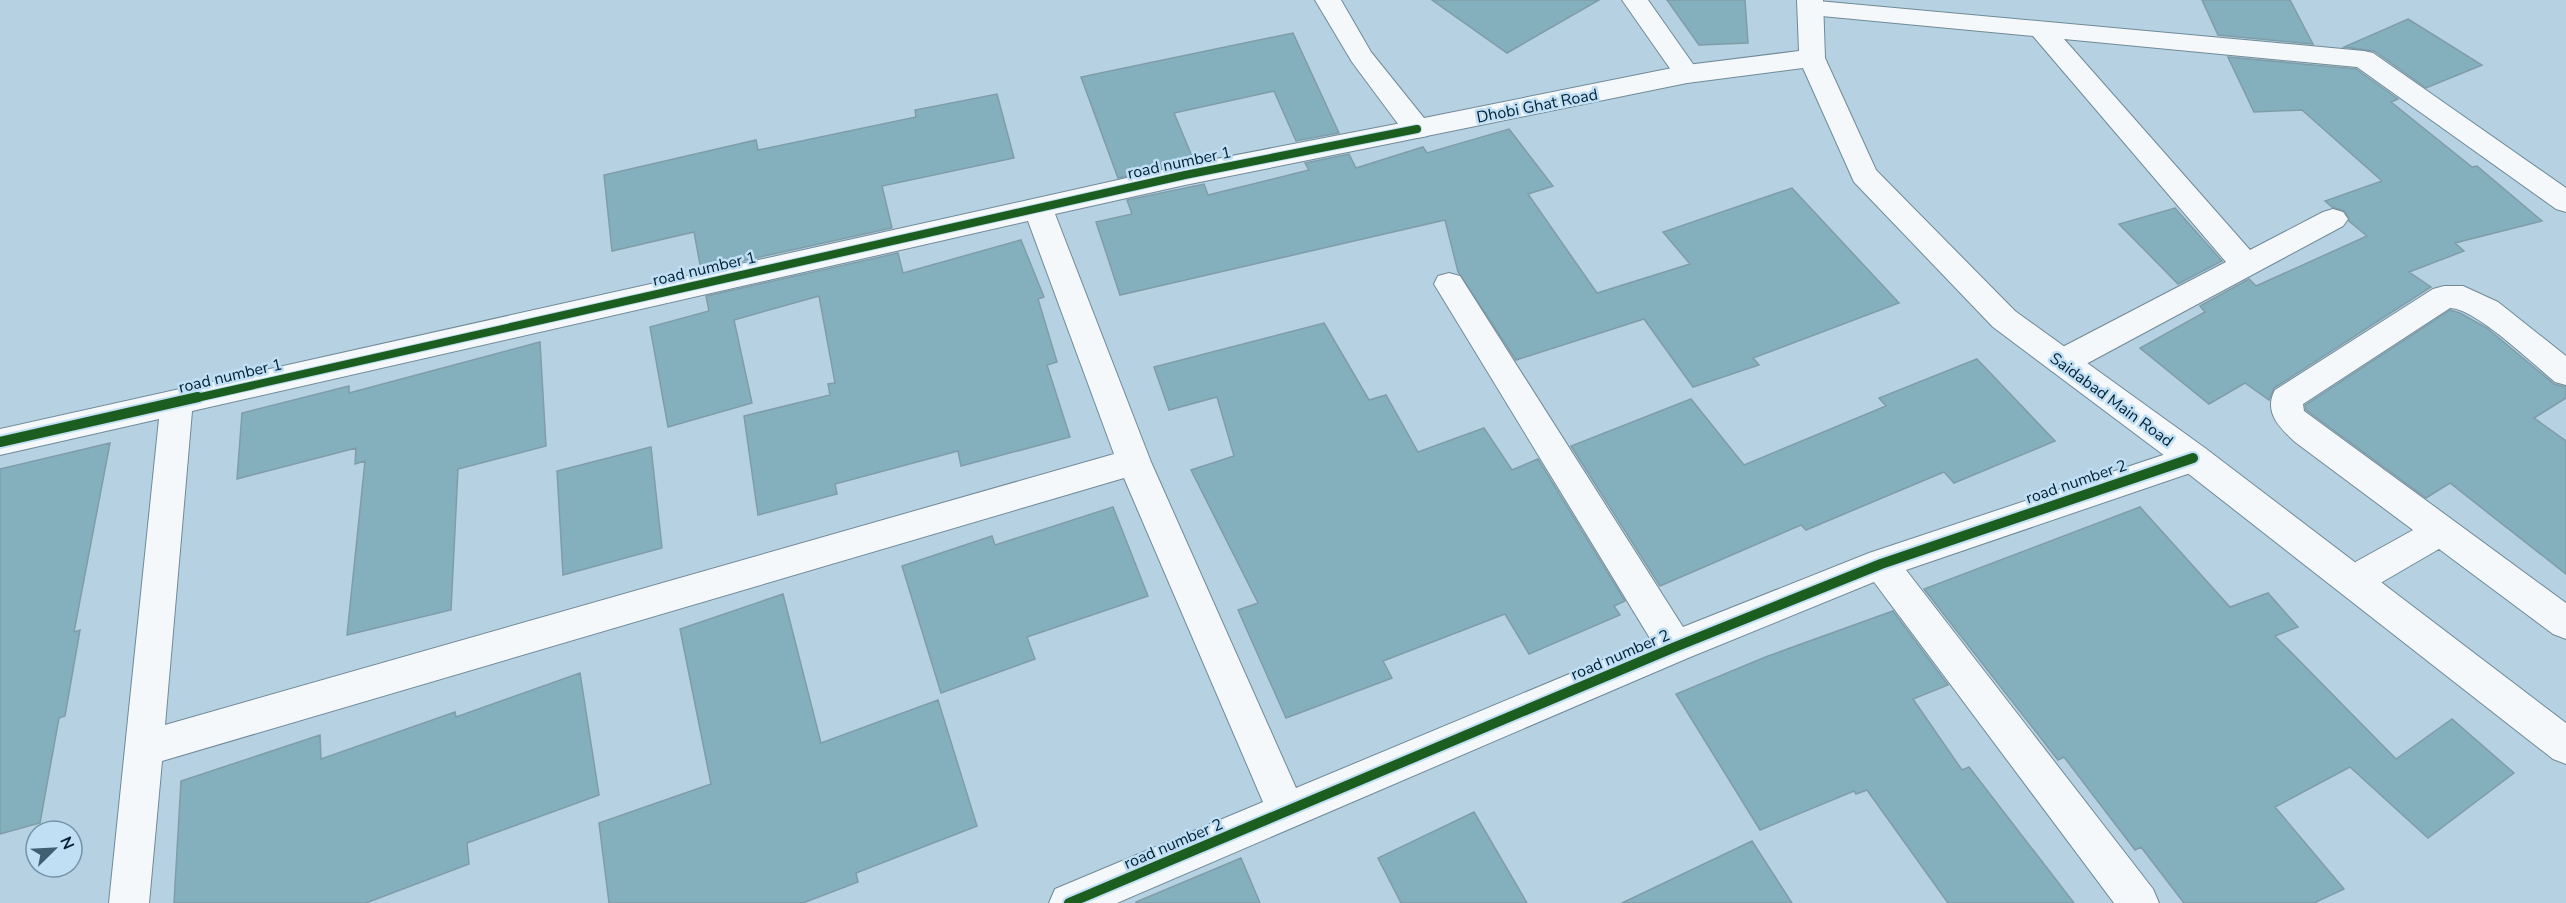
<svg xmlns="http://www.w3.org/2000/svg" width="2566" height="903" font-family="'Nunito Sans',sans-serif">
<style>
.building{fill:#84b0be;stroke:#7f9da8;stroke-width:1.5}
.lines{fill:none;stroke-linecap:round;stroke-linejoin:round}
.minor-casing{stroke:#708a98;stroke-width:2}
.major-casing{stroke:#708a98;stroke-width:2}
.minor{fill:#f4f8fa;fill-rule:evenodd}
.major{fill:#f4f8fa;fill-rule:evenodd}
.cycleway-far1-casing{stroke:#c0dff4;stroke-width:10}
.cycleway-casing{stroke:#c0dff4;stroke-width:14}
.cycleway-far1{stroke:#1b5e20;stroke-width:8}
.cycleway{stroke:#1b5e20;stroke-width:10}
.labels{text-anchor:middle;stroke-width:5;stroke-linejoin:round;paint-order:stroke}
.street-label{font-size:16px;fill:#002134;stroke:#c0dff4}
</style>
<rect width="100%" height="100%" fill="#b6d1e1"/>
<path class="building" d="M1432 0H1599L1507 53Z
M1667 0H1745L1748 43 1699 45Z
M2202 0H2290L2313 44 2218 35Z
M2408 19 2482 65 2426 88 2374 51 2344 47Z
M1293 33 1339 133 1296 141 1274 91 1174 113 1194 161 1118 178 1081 77Z
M2228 57 2356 69 2398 99 2391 102 2472 167 2477 166 2542 221 2455 243 2464 251 2409 272 2431 287 2274 388 2269 400 2245 383 2209 404 2140 348 2205 312 2200 306 2249 279 2256 286 2367 236 2349 221 2345 211 2332 207 2325 201 2382 181 2302 110 2254 112Z
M997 94 1014 158 882 186 892 228 701 270 694 232 612 251 604 175 756 140 758 150 916 117 915 110Z
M1509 129 1553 186 1528 194 1597 293 1690 264 1663 232 1792 188 1899 303 1753 358 1759 365 1693 387 1644 319 1516 360 1458 272 1445 220 1120 295 1096 222 1132 214 1127 200 1204 184 1208 195 1309 170 1305 163 1349 154 1356 168 1423 147 1427 153Z
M2175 208 2222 261 2178 284 2119 224Z
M1021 240 1044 297 1038 299 1057 362 1047 365 1070 437 961 466 958 451 835 484 837 494 758 515 744 416 830 395 828 384 835 383 819 296 734 320 752 403 668 427 650 327 709 311 706 296 898 253 903 273Z
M2450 310 2460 313 2487 328 2554 384 2566 387V398L2534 418 2566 441V574L2450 483 2426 498 2306 410 2305 405Z
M1324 323 1369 400 1386 395 1418 452 1484 428 1512 470 1538 459 1625 601 1614 606 1620 615 1529 654 1505 614 1383 661 1392 678 1286 718 1238 610 1258 603 1191 470 1234 456 1217 397 1169 410 1154 367Z
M540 342 546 446 458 469 451 610 347 635 365 461 355 464 356 448 237 479 242 413 349 386V393Z
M1977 359 2055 441 1954 483 1944 472 1806 530 1801 525 1660 586 1571 446 1691 399 1744 465 1886 406 1879 398Z
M110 443 74 632 80 630 65 716 59 718 40 823 0 834V469Z
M651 447 662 548 563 575 557 471Z
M1113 507 1148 596 1027 637 1035 659 941 693 902 566 992 536 995 545Z
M2140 507 2230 607 2268 593 2298 627 2275 636 2396 759 2452 719 2514 773 2428 838 2350 767 2275 807 2344 889 2314 903H2184L2141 847 2135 850 2064 757 2058 760 1924 589Z
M783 594 821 743 938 700 977 826 856 873 858 882 803 903H609L599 823 711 784 680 629Z
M1893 611 1948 685 1913 699 1962 770 1969 767 2074 903H1948L1867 790 1856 794 1854 791 1760 830 1676 694 1768 656Z
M580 673 599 795 467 843 469 864 366 903H174L181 781 320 735 321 759 455 712 456 717Z
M1474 812 1527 903H1401L1378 858Z
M1752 841 1792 903H1622Z
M1241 858 1260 903H1136V902Z"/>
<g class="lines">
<g class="minor-casing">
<path id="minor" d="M1622 0H1648L1700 74 1696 80 1687 83 1678 80Z
M1807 0 2364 51 2373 53 2566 188V212L2556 209 2357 67 2064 39 2250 250 2323 212 2333 209 2343 212 2348 219 2343 226 2073 371 2062 374 2051 371 2046 362 2051 353 2226 262 2033 36 1811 15 1802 13 1798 7 1802 1Z
M1417 120 1427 122 1431 129 1427 136 1185 185 1055 214 1151 462 1296 788 1651 640 1434 284 1438 276 1449 273 1460 276 1683 627 1869 553 2193 445 2205 448 2210 458 2205 468 1906 570 2153 889 2159 903H2114L1874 582 1688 658 1117 903H1049L1055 889 1263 802 1124 478 162 761 149 903H109L159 419 0 455V429L1185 165ZM1028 221 1114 454 165 725 192 411Z
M2444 286H2463L2498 302 2566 356V385L2555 382C2533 364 2475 308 2450 308L2303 404 2304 411 2566 603V639L2553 634 2439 549 2365 592 2353 596 2341 592 2335 581 2341 570 2413 530 2295 442C2280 428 2263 412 2275 390L2433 289Z"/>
</g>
<g class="major-casing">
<path id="major" d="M1315 0H1341L1371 52 1424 118 1687 65 1799 51 1797 0H1823L1825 58 1876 170 2015 311 2205 448 2566 723V764L2553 759 2181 468 1993 327 1854 182 1803 68 1687 83 1417 138 1407 136 1352 62Z"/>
</g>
<use href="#minor" class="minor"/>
<use href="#major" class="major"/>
<g class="cycleway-far1-casing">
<path id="cycleway-far1" d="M192 399 1185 175 1417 129"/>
</g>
<g class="cycleway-casing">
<path id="cycleway" d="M0 442 198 397
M1069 903 1675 647 1881 564 2193 458"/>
</g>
<use href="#cycleway-far1" class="cycleway-far1"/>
<use href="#cycleway" class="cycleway"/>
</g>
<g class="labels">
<g class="street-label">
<text transform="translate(1537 105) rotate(-11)" y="6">Dhobi Ghat Road</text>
<text transform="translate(1179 162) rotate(-12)" y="6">road number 1</text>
<text transform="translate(704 268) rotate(-13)" y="6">road number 1</text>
<text transform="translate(230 375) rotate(-13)" y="6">road number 1</text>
<text transform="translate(2112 399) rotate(36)" y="6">Saidabad Main Road</text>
<text transform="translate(2076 481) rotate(-19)" y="6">road number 2</text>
<text transform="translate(1620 654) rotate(-23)" y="6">road number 2</text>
<text transform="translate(1173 843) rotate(-23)" y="6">road number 2</text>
</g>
</g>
<g transform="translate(54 849) rotate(66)"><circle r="28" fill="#c0dff4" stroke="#7393a7" stroke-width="1.5"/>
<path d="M0-4.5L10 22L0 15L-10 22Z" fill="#405f71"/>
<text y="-9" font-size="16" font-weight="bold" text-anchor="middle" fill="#002134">N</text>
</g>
</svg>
